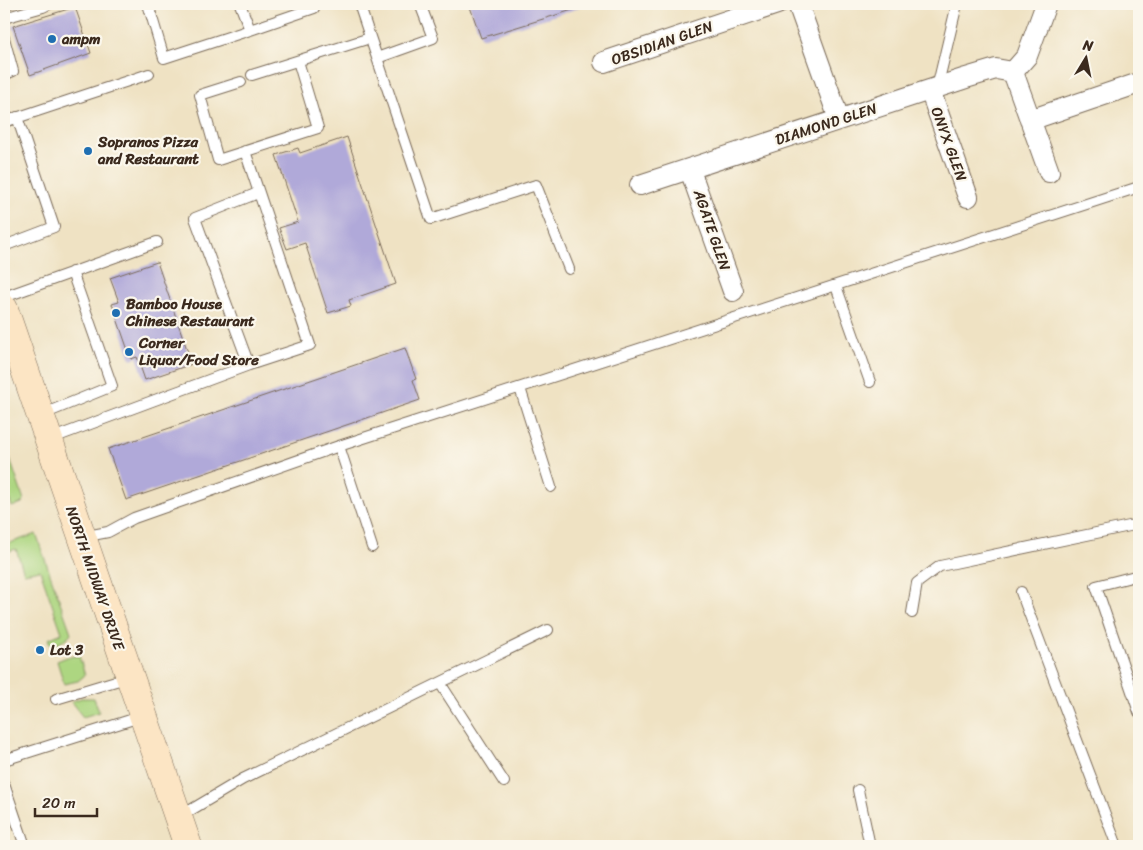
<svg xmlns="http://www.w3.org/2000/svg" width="1143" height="850" font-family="Sriracha,sans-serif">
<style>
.green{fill:#add681;stroke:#748050}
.building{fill:#b0a9d9}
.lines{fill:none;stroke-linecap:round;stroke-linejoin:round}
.lane-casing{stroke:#7a6a58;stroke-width:12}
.street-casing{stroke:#7a6a58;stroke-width:22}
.secondary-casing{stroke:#7a6a58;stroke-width:29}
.lane{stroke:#fff;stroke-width:10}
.street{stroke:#fff;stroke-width:20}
.secondary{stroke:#fce5c4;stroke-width:28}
.poi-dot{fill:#1f6fb2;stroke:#fbf7ec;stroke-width:2}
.labels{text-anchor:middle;stroke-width:4.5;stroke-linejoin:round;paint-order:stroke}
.poi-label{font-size:15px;font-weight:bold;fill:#3b2a1e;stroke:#fbf7ec;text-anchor:start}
.street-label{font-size:15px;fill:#3b2a1e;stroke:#fbf7ec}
</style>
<rect width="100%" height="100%" fill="#fbf7ec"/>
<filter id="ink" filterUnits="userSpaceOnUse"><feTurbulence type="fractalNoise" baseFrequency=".02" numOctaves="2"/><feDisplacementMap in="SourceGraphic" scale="10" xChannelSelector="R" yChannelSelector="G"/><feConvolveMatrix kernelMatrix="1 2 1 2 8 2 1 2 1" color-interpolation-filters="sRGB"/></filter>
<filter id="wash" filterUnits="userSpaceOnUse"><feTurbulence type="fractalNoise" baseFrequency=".0096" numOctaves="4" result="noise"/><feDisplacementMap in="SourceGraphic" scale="20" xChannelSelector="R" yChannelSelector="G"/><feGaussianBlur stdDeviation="1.12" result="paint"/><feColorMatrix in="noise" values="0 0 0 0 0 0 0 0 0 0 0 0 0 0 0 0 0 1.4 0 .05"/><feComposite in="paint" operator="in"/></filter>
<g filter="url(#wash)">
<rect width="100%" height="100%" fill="#efe2c3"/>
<path class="green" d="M4 442 24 500 22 503 12 507 4 483Z
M36 534 71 633C66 640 59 645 50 644L48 639 62 633 40 570 24 573 16 549 4 553V545Z
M79 656 85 675 78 681 64 684 57 661 67 657Z
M81 698H94L99 712 83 717 71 702Z"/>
<g id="blocks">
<path class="building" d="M10 4H22L11 8Z
M469 4H578L579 8 481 38Z
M75 7 91 53 30 75 13 26Z
M347 137 396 284 349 300 351 306 328 313 305 243 287 249 279 228 298 222 276 155 298 148 300 153Z
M157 262 192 364 145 380 137 357 131 359 112 304 119 302 110 278Z
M405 348 416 379 413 380 420 400 126 500 108 449Z"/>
</g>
</g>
<g filter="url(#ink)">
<use href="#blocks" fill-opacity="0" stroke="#7a6a58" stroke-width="1"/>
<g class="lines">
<g class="lane-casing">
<path id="lane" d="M148 4 164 58 250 30
M240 4 250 30 314 8 312 4
M359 4 431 219 536 185 569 269
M4 18 43 7 49 4
M4 38 13 71 4 75
M377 58 433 38 420 4
M252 75 370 38
M241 82 200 95 218 160 318 128 298 61
M937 88 957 4
M4 122 149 74
M245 151 310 345 249 365 195 218 258 193
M4 246 54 227 17 117
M836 286 870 382
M4 297 157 242
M520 388 551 487
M41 415 112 386 72 272
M50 439 249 365
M339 446 372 547
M82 537 108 532 134 518 339 446 1139 187
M1139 575 1096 586 1139 712
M1021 592 1117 846
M912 613 917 583 940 566 1139 524
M440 683 504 782
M56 699 129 677
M4 760 143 716
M4 784 25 846
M858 790 870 846
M179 817 243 779 548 630"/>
</g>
<g class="street-casing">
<path id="street" d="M798 4 839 119
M604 62 777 4
M1013 72 1049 172
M1013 72 1027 56 1046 4
M930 90 968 197
M1030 120 1139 83
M690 170 733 291
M640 185 966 78 996 69 1013 72"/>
</g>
<g class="secondary-casing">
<path id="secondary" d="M4 309 188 846"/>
</g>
<use href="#lane" class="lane"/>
<use href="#street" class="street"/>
<use href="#secondary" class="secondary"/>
</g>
</g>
<g class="poi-dot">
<circle cx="52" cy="39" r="5"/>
<circle cx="88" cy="151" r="5"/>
<circle cx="116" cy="313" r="5"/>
<circle cx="129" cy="352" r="5"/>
<circle cx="40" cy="650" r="5"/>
</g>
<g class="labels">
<g class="poi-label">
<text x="62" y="44">ampm</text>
<text x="98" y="147">Sopranos Pizza<tspan x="98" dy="17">and Restaurant</tspan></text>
<text x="126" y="309">Bamboo House<tspan x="126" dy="17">Chinese Restaurant</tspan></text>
<text x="139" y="348">Corner<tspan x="139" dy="17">Liquor/Food Store</tspan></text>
<text x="50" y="655">Lot 3</text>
</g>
<g class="street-label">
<text transform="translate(662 43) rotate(-19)" y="5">OBSIDIAN GLEN</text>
<text transform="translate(826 124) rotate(-18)" y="5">DIAMOND GLEN</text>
<text transform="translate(949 144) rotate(70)" y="5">ONYX GLEN</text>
<text transform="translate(712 230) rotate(71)" y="5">AGATE GLEN</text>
<text transform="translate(95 578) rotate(71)" y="5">NORTH MIDWAY DRIVE</text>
</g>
</g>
<rect width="1143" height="850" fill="none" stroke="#fbf7ec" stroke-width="20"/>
<g transform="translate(1086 58) rotate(10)" stroke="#fbf7ec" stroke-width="4" paint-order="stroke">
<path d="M0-4L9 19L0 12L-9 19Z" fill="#3b2a1e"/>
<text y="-8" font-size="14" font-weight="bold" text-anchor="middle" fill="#3b2a1e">N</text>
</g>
<path d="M35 808v8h62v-8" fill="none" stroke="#3b2a1e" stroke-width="2.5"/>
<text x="42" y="808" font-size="15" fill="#3b2a1e" stroke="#fbf7ec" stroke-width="4" paint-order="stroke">20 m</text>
</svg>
